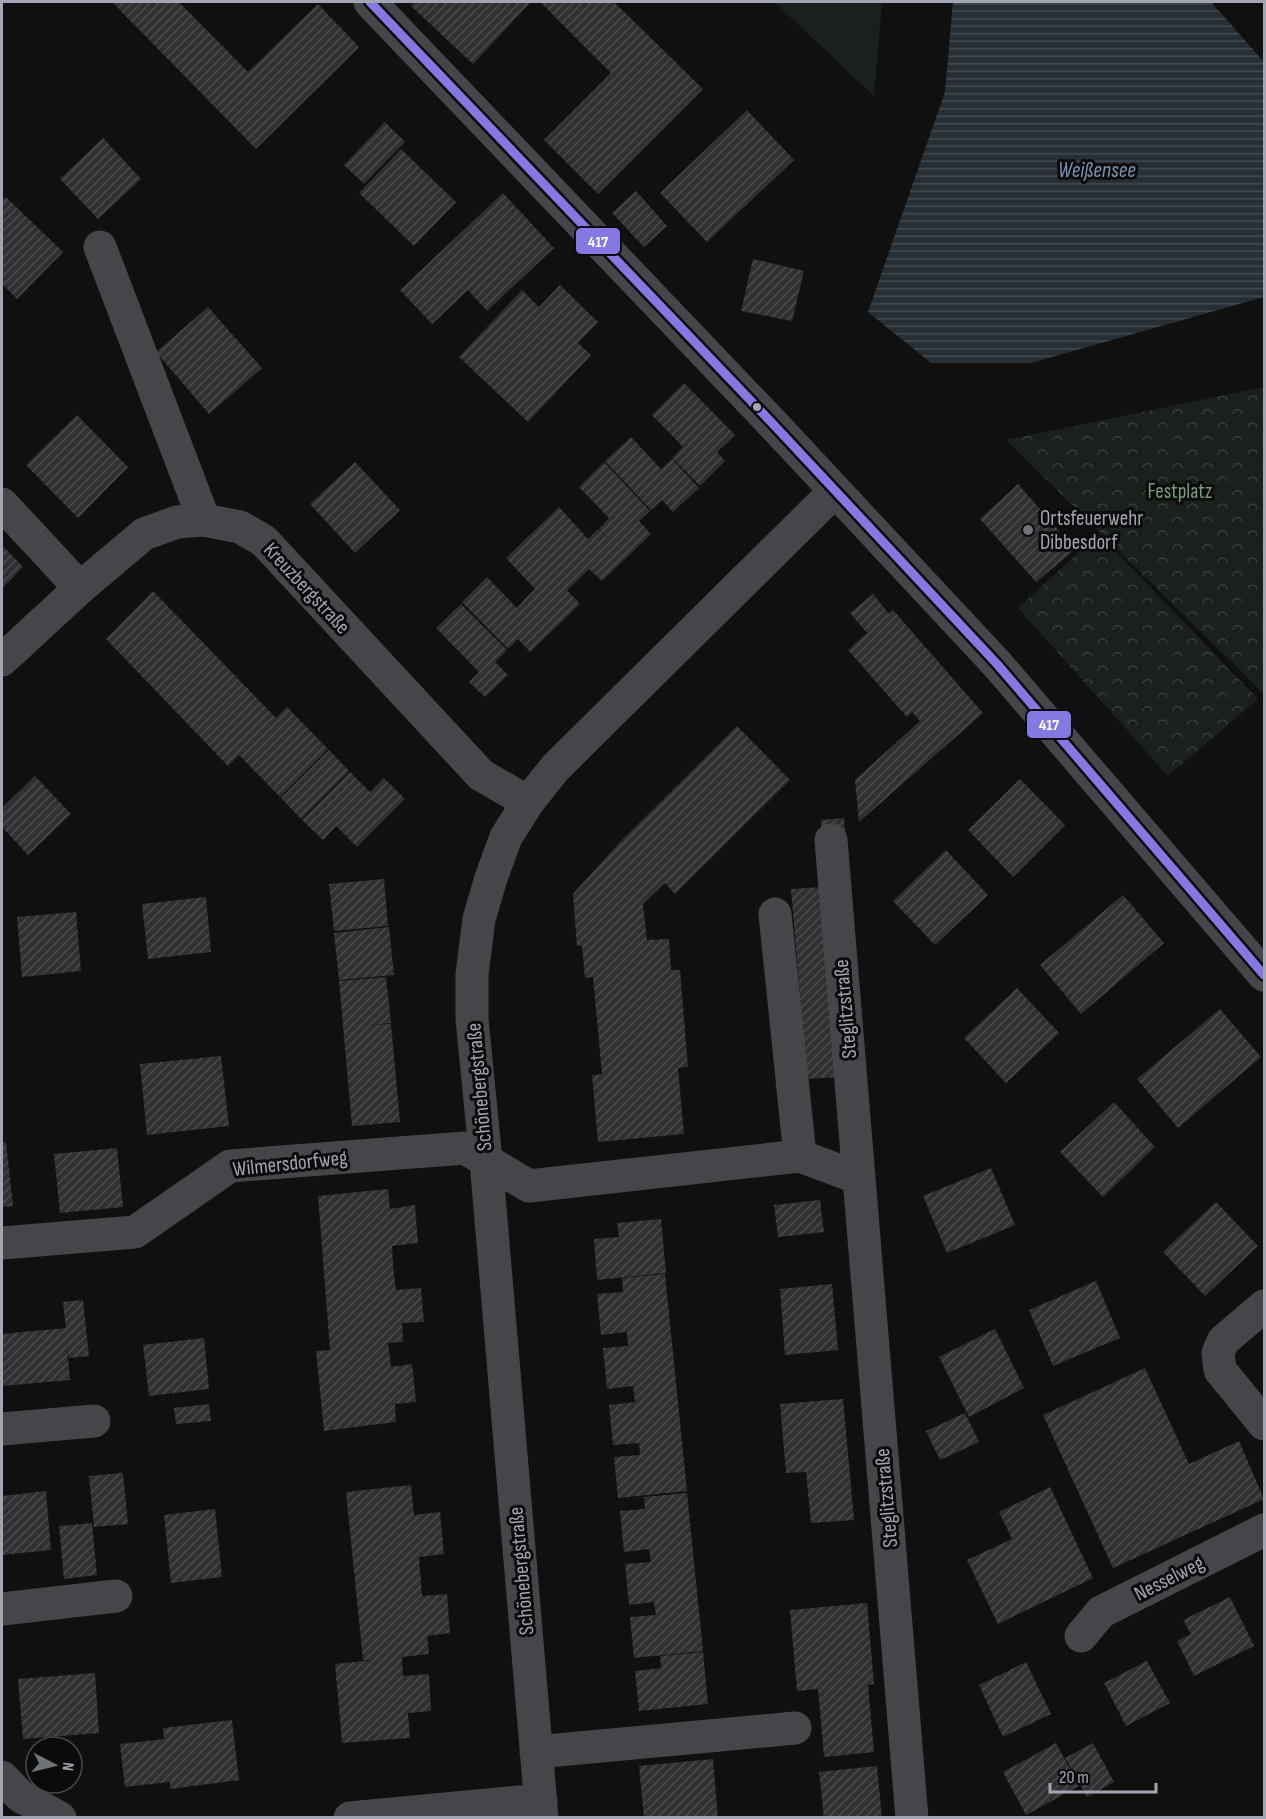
<svg xmlns="http://www.w3.org/2000/svg" width="1266" height="1819" font-family="'Sofia Sans Condensed',sans-serif">
<style>
.grass{fill:#1a201b}
.park{fill:url(#park-crowns)}
.water{fill:url(#water-rules)}
.building{fill:url(#building-hatch)}
.lines{fill:none;stroke-linecap:round;stroke-linejoin:round}
.minor{stroke:#454649;stroke-width:33}
.bus-1-casing{stroke:#0b0b0c;stroke-width:14}
.bus-1{stroke:#8578e3;stroke-width:9}
.bus-dot{fill:#a1a6b2;stroke:#0b0b0c;stroke-width:2}
.poi-dot{fill:#6e7279;stroke:#0b0b0c;stroke-width:2}
.labels{text-anchor:middle;stroke-width:6;stroke-linejoin:round;paint-order:stroke}
.park-label{font-size:21px;fill:#779d7a;stroke:#0b0b0c}
.poi-label{font-size:21px;fill:#a1a6b2;stroke:#0b0b0c;text-anchor:start}
.street-label{font-size:21px;fill:#a1a6b2;stroke:#0b0b0c}
.water-label{font-size:22px;font-style:italic;fill:#7794ae;stroke:#0b0b0c}
.line-badge{stroke:#0b0b0c;stroke-width:2}
.badge-label{font-size:16px;text-anchor:middle;font-weight:bold;fill:#fff}
</style>
<defs>
<pattern id="park-crowns" width="20" height="18" patternUnits="userSpaceOnUse" patternTransform="scale(1.5)"><rect width="20" height="18" fill="#1a201b"/><path d="M2 6a3 3 0 1 1 6 0M12 15a3 3 0 1 1 6 0" fill="none" stroke="#383d3a"/></pattern>
<pattern id="water-rules" width="6" height="5" patternUnits="userSpaceOnUse" patternTransform="scale(1.5)"><rect width="6" height="5" fill="#272f35"/><path d="M0 2.5h6" fill="none" stroke="#434a50"/></pattern>
<pattern id="building-hatch" width="6" height="6" patternUnits="userSpaceOnUse" patternTransform="scale(1.5)"><rect width="6" height="6" fill="#303033"/><path d="M-1 1l2-2M0 6l6-6M5 7l2-2" fill="none" stroke="#4b4b4e"/></pattern>
</defs>
<rect width="100%" height="100%" fill="#101010"/>
<path class="grass" d="M774 2H882L874 96Z"/>
<path class="park" d="M1264 387V694L1006 440Z
M1099 534 1258 699 1168 776 1018 608Z"/>
<path class="water" d="M953 2H1211L1264 62V297L1031 363H931L868 312 945 92Z"/>
<path class="building" d="M112 2H179L248 72 318 4 359 47 256 149Z
M415 2H531L473 64 411 6Z
M540 2H614L703 89 598 194 544 140 611 73Z
M747 110 794 160 707 242 660 193Z
M385 122 405 142 364 184 344 165Z
M103 138 141 179 98 219 60 179Z
M401 149 456 202 414 246 359 193Z
M636 191 667 226 644 247 612 213Z
M503 193 554 248 487 311 468 290 432 324 400 290Z
M6 197 63 252 17 299 2 284V201Z
M753 259 804 271 792 321 741 311Z
M560 285 598 322 578 343 591 355 528 422 459 357 522 290 539 307Z
M208 307 262 368 209 414 156 352Z
M684 383 735 435 717 452 725 461 700 486 672 458 683 447 652 415Z
M77 415 128 467 78 518 26 465Z
M631 437 661 469 672 459 699 488 673 512 662 500 651 510 605 461Z
M355 462 400 510 355 553 310 504Z
M604 462 650 511 639 521 651 534 602 581 589 569 579 579 567 590 580 604 530 652 518 639 508 649 462 602 487 577 517 608 526 598 534 605 526 598 535 589 506 558 559 507 588 539 598 529 614 544 599 529 609 518 579 487Z
M1018 484 1060 532 1056 535 1072 552 1036 582 980 519Z
M2 545 23 567 2 589Z
M153 591 276 718 287 707 328 749 280 797 239 755 228 766 106 639Z
M873 594 889 614 893 610 983 713 859 822 855 780 920 721 912 712 907 717 848 650 867 633 850 613Z
M461 604 507 650 495 662 508 675 485 697 469 682 479 672 436 628Z
M737 726 790 780 675 894 665 883 643 904 647 940 669 939 671 970H680L688 1067 678 1068 684 1134 598 1142 592 1075 602 1074 593 977 585 978 582 946H577L573 894 622 840Z
M329 750 349 771 301 819 281 798Z
M350 772 370 792 384 778 405 799 357 847 336 826 323 840 302 820Z
M35 776 71 814 28 855 2 827V808Z
M1020 779 1065 825 1013 877 968 830Z
M844 818 845 832 822 835 821 820Z
M946 850 988 895 935 945 893 901Z
M384 879 388 926 334 931 329 884Z
M822 887 839 1077 807 1079 791 889Z
M1123 895 1164 943 1081 1014 1040 965Z
M206 897 211 952 148 959 142 904Z
M76 912 81 971 22 977 17 917Z
M389 927 394 975 339 980 334 933Z
M386 977 391 1023 368 1025 391 1024 400 1122 352 1126 339 981Z
M1017 988 1059 1033 1006 1083 964 1038Z
M1220 1009 1261 1057 1178 1128 1137 1079Z
M221 1056 229 1126 147 1135 140 1064Z
M1114 1102 1155 1147 1103 1197 1060 1152Z
M2 1142H6L13 1206 2 1207Z
M117 1148 123 1207 60 1213 54 1154Z
M991 1168 1015 1225 947 1253 923 1196Z
M388 1189 390 1209 415 1205 418 1243 392 1246 393 1265 396 1290 421 1288 424 1322 402 1323 403 1342 388 1343 391 1367 412 1364 416 1402 395 1404 396 1422 324 1431 316 1351 330 1350 318 1196Z
M820 1200 824 1232 778 1237 774 1205Z
M1216 1202 1258 1246 1205 1296 1163 1252Z
M661 1219 666 1273 597 1280 594 1239 619 1237 617 1223Z
M665 1274 687 1491 618 1498 614 1457 640 1455 639 1443 613 1445 609 1405 635 1402 633 1386 607 1389 603 1348 628 1346 627 1332 601 1335 597 1294 623 1292 622 1278Z
M1096 1281 1120 1338 1053 1366 1029 1310Z
M832 1284 838 1350 785 1355 780 1289Z
M83 1300 89 1356 69 1358 67 1346 70 1380 2 1386V1334L66 1328 63 1302Z
M995 1329 1024 1388 969 1417 939 1357Z
M204 1338 209 1389 149 1396 143 1345Z
M1145 1368 1189 1464 1239 1441 1264 1499 1113 1568 1043 1415Z
M843 1399 854 1520 811 1523 806 1472 786 1473 780 1404Z
M209 1404 211 1421 176 1424 174 1408Z
M965 1413 979 1442 940 1460 926 1431Z
M123 1473 128 1524 94 1527 89 1476Z
M411 1485 414 1515 440 1512 444 1554 419 1557 422 1596 447 1594 450 1633 427 1636 429 1654 402 1657 403 1676 429 1674 431 1711 408 1713 410 1738 342 1743 335 1664 373 1660H363L346 1492Z
M1050 1487 1093 1578 998 1624 967 1560 1012 1539 999 1512Z
M46 1491 51 1550 2 1555V1496Z
M687 1493 703 1651 634 1658 630 1617 656 1615 654 1602 629 1605 625 1564 651 1562 649 1549 624 1552 620 1511 645 1509 644 1497Z
M215 1509 222 1577 171 1583 164 1515Z
M92 1523 97 1575 64 1579 59 1526Z
M1230 1597 1254 1646 1194 1676 1177 1641 1191 1634 1183 1620Z
M867 1603 874 1684 868 1685 874 1752 824 1757 818 1689 797 1691 790 1610Z
M703 1652 708 1704 639 1711 635 1671 661 1668 660 1656Z
M1147 1661 1170 1703 1126 1726 1104 1683Z
M1026 1662 1051 1714 1003 1737 979 1685Z
M95 1673 99 1733 23 1739 18 1679Z
M232 1720 239 1780 170 1789V1782L125 1787 120 1744 164 1739 163 1728Z
M1056 1743 1079 1786 1026 1815 1003 1772Z
M1093 1743 1114 1782 1087 1797 1065 1758Z
M713 1759 718 1818H644L639 1766Z
M877 1766 882 1818H824L819 1772Z"/>
<g class="lines">
<path class="minor" d="M370 2 773 424 997 664 1264 975
M100 247 204 520
M2 504 80 588
M2 660 80 588 144 534 177 522 204 520 240 527 264 541 481 775 528 802
M831 840 912 1818
M775 914 800 1156
M2 1243 135 1232 230 1166 465 1148 529 1186 800 1156 859 1178
M1264 1306 1223 1341 1218 1353 1220 1370 1264 1424
M2 1429 94 1421
M2 1609 116 1596
M1081 1636 1101 1612 1264 1530
M536 1752 795 1728
M2 1777 20 1796 60 1818
M350 1818 541 1800
M542 1818 486 1161 472 1019V974L479 919 491 878 506 837 528 802 556 767 835 491"/>
<g class="bus-1-casing">
<path id="bus-1" d="M370 2 773 424 997 664 1264 975"/>
</g>
<use href="#bus-1" class="bus-1"/>
</g>
<circle class="bus-dot" cx="757" cy="407" r="5"/>
<circle class="poi-dot" cx="1028" cy="530" r="6"/>
<g class="labels">
<g class="park-label">
<text x="1180" y="498">Festplatz</text>
</g>
<g class="poi-label">
<text x="1040" y="525">Ortsfeuerwehr<tspan x="1040" dy="24">Dibbesdorf</tspan></text>
</g>
<g class="street-label">
<text transform="translate(307 588) rotate(47)" y="7">Kreuzbergstraße</text>
<text transform="translate(845 1009) rotate(-95)" y="7">Steglitzstraße</text>
<text transform="translate(479 1087) rotate(-95)" y="7">Schönebergstraße</text>
<text transform="translate(290 1163) rotate(-6)" y="7">Wilmersdorfweg</text>
<text transform="translate(886 1498) rotate(-95)" y="7">Steglitzstraße</text>
<text transform="translate(521 1571) rotate(-95)" y="7">Schönebergstraße</text>
<text transform="translate(1169 1578) rotate(-27)" y="7">Nesselweg</text>
</g>
<g class="water-label">
<text x="1097" y="177">Weißensee</text>
</g>
</g>
<g class="line-badge">
<rect x="575" y="227" width="46" height="28" rx="6" fill="#8578e3"/>
<rect x="1026" y="710" width="46" height="29" rx="6" fill="#8578e3"/>
</g>
<g class="badge-label">
<text x="598" y="247">417</text>
<text x="1049" y="730">417</text>
</g>
<rect width="1266" height="1819" fill="none" stroke="#a1a6b2" stroke-width="6"/>
<g transform="translate(54 1765) rotate(97)"><circle r="28" fill="#0b0b0c" stroke="#47494e" stroke-width="1.5"/>
<path d="M0-4.5L10 22L0 15L-10 22Z" fill="#6e7279"/>
<text y="-9" font-size="16" font-weight="bold" text-anchor="middle" fill="#a1a6b2">N</text>
</g>
<path d="M1050 1783v9h106v-9" fill="none" stroke="#a1a6b2" stroke-width="3"/>
<text x="1059" y="1783" font-size="18" fill="#a1a6b2" stroke="#0b0b0c" stroke-width="4.5" paint-order="stroke">20 m</text>
</svg>
